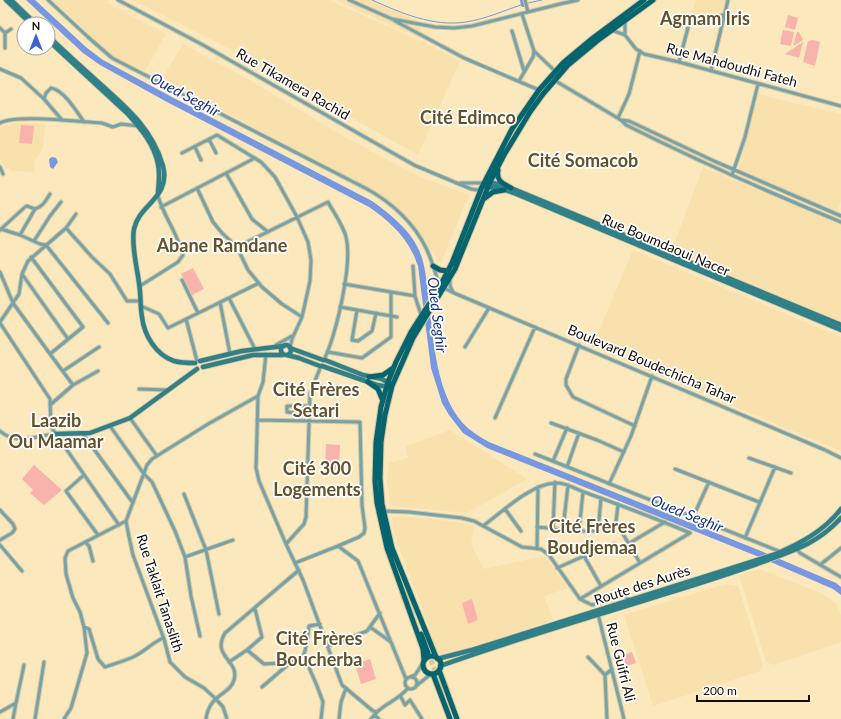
<svg xmlns="http://www.w3.org/2000/svg" width="841" height="719" font-family="Lato,sans-serif">
<style>
.built{fill:#f9e1ae}
.green{fill:#f8b3ac}
.water{fill:#7797e0}
.lines{fill:none;stroke-linecap:round;stroke-linejoin:round}
.stream{stroke:#7797e0;stroke-width:1}
.canal{stroke:#7797e0;stroke-width:4}
.primary-tunnel{stroke:#d9c7a1;stroke-width:5;stroke-dasharray:5 2.5;stroke-linecap:butt}
.street-casing{stroke:#d7c59f;stroke-width:5}
.secondary-casing{stroke:#d7c59f;stroke-width:6}
.primary-casing{stroke:#d7c59f;stroke-width:7}
.street{stroke:#74a3a9;stroke-width:3}
.secondary{stroke:#30808a;stroke-width:4.5}
.primary{stroke:#05646d;stroke-width:5}
.labels{text-anchor:middle;stroke-width:3.5;stroke-linejoin:round;paint-order:stroke}
.street-label{font-size:14px;fill:#120b00;stroke:#fff}
.water-label{font-size:15px;font-style:italic;fill:#173185;stroke:#fff}
.district-label{font-size:18px;font-weight:bold;fill:#62512a;stroke:#fff}
</style>
<rect width="100%" height="100%" fill="#fce8bd"/>
<path class="built" d="M53 0H109L108 3 166 34 145 71 114 57Z
M132 0H329L416 39 460 61 418 155 213 40Z
M335 0H371L421 22 420 38Z
M696 0H726L724 11 692 15Z
M183 44 250 80 343 136 418 176 469 195 441 263 399 209 373 190 162 79Z
M758 94 841 114V201L837 212 738 169Z
M15 123 45 124 43 148 35 160 34 172 12 171 9 167 5 169 0 159V127Z
M703 167 841 225V322L671 252Z
M633 250 841 337V451L592 347Z
M450 430 527 479 467 513 391 506 387 482 389 463 408 458 406 446Z
M392 517H412L458 522 474 526 471 542 474 551 484 569 544 556 568 588 544 596 553 620 443 657 438 654 421 605 394 534Z
M759 569 821 593 836 603 841 616V642L774 665 766 662 739 575Z
M725 584 738 586 763 665 760 671 653 706 624 615Z"/>
<path class="green" d="M788 15 798 18 795 30 785 27Z
M783 30 794 32 791 46 780 44Z
M797 32H799L803 40 793 46Z
M813 40 820 42 815 66 803 62 808 41Z
M803 42 799 58 785 54Z
M21 125 34 126 32 144 19 143Z
M193 268 204 289 192 295 181 274Z
M326 444 340 445 339 470 325 469Z
M34 465 62 490 44 505 30 493 33 490 22 479Z
M472 599 478 620 468 624 462 603Z
M632 652 636 663 619 669 616 657Z
M370 659 376 679 361 684 355 664Z"/>
<path class="water" d="M26 0H35L87 48 103 60 170 96 372 201C389 213 409 229 418 248 425 262 426 278 428 293 433 334 435 401 469 429 475 434 482 438 489 442L761 551 836 583 841 587V595L833 589 759 557 487 448 463 433 449 415 442 403 431 368 418 266C416 262 415 256 412 252 403 233 385 218 369 207L167 102 100 65 83 53Z
M52 157 56 158 58 162 53 169 50 167 49 159Z"/>
<g class="lines">
<path class="stream" d="M372 0C401 13 433 27 466 22 486 19 505 10 524 4
M528 3 542 0"/>
<path class="canal" d="M522 0 523 5"/>
<path class="primary-tunnel" d="M428 653 438 678"/>
<g class="street-casing">
<path id="street" d="M48 0 88 37 112 58 367 189C391 202 414 223 426 248 432 260 435 273 440 286L454 293 825 450 841 458
M118 0 203 45 414 165 471 189 477 190 481 188
M349 0 392 19 435 27 454 28 472 26 560 4 578 0
M525 0 528 12
M395 21 464 58 539 90
M0 28 5 33V48
M611 30 625 35 636 49 644 54 679 62 841 106
M512 31 524 71
M5 33 11 29
M625 35V21
M534 51 555 71
M679 62 690 20 692 18 724 15
M0 69 21 78 44 99
M711 71 728 0
M554 80 621 120 626 125C696 160 768 192 841 222
M519 81 533 57 534 51 522 14
M618 118 629 94 640 51
M62 120 44 99 46 93 51 88C64 90 77 112 84 122
M621 120 629 121 714 161 841 216
M0 123C16 114 80 122 102 123L113 127 121 124 138 126
M209 139 216 153
M195 147 201 160
M182 153 217 135 261 162 275 177 297 217 308 242 311 260 310 281 302 317 292 339 290 348
M0 167 3 174
M226 173 252 219 268 232
M732 175 745 137 758 84
M460 183H484
M197 188 213 222 222 233 237 247 248 270 262 287 282 304 302 317
M161 207 255 158
M66 228 76 214
M1 229 25 207 27 206 35 209
M0 230 1 229 20 235 40 244 46 245 108 323
M20 235 35 209C43 207 46 200 50 194
M34 241 50 216 61 202
M237 247 328 202C334 213 343 225 346 237 353 265 336 334 324 360
M413 266 415 296
M0 272 13 303 50 354 83 327 31 257
M22 274 68 339
M450 278V286L453 292
M182 280 198 313
M344 284 415 296 421 315
M140 286 178 262 183 255C178 234 164 217 158 196
M229 298 255 349
M220 302 230 354
M141 306 159 314 168 328 259 283
M340 307 397 317
M357 310 352 340 358 341 372 331 376 313
M186 319 197 361
M0 322 19 294 22 274 28 261 66 228 92 257 110 274 127 301H141
M0 323 50 399 51 427 119 525
M276 345 292 336
M579 345 566 379V385L573 397 635 426
M465 347 489 308
M328 352 362 358 391 337V292
M50 354 73 385 98 371
M266 354 263 382 258 396 256 468 259 481 286 544 303 580 342 685 373 711 377 712C388 702 398 700 408 688
M63 371 99 347
M139 389 167 390
M50 405 73 385
M295 406V413L287 412V406H309
M130 418 157 456
M495 418 535 327
M257 420 360 422 362 505 365 528 364 533 359 537 338 546 295 563
M551 423 597 440 624 452
M110 426 144 474 152 482 175 531 185 557 191 596 200 636
M0 431C15 445 37 436 55 434
M83 434 133 503
M535 454 781 552
M749 458 791 473
M553 461 567 428
M567 467 579 433
M675 469 759 502
M84 475 66 491 98 535
M609 484 631 436 652 376
M184 494 206 550 219 614
M618 504 616 522 640 563
M505 509 521 531
M0 510 13 524 15 529 12 533 0 540
M382 511 409 512 462 518 474 521 522 547 541 549 549 555 580 599 592 605 623 595 626 596 629 601
M693 517 709 482
M126 521 129 537 133 555 164 639 170 662 185 677 204 688 216 699 223 707 227 719
M483 526C502 512 531 484 555 483 566 482 575 489 584 492 620 505 655 518 690 533
M537 527 579 531H598L601 498
M553 528 555 482
M563 529 568 485
M579 531 583 492
M745 538 775 467
M85 542 89 546 93 561
M286 544 304 524 306 517 310 393 321 366
M0 545 22 571
M338 546 358 561 406 679
M796 548 800 553 841 577
M537 549 538 487
M185 557 233 540
M585 557 614 544 618 550 665 522
M820 565 841 548
M557 568 584 556 601 586
M580 599 690 533
M598 614 624 719
M84 627 89 629 98 659 105 667C114 664 124 661 133 657 144 652 152 643 163 638
M370 627 391 642
M328 646 367 631 380 613
M247 650 264 664C273 663 301 665 304 654 307 646 308 635 309 626L320 624
M304 656 317 686 323 702 321 719
M588 657 605 675
M229 662 247 650 262 637 255 609
M410 677 415 675 423 663
M405 683a6 6 0 1 1 12 0a6 6 0 1 1-12 0Z
M416 686 431 674
M262 687 291 662
M401 697 405 705 410 700 422 719
M0 712 16 703 24 665
M374 715 379 719
M13 719 16 703
M35 719 44 662
M64 719 71 708 87 653 84 627 80 612 73 598 66 574 65 558 68 551 126 521 147 465 152 459 208 424 258 396
M206 719C209 694 230 695 234 680 240 660 211 657 225 633L299 570
M339 719 341 702 346 688
M371 719 377 712
M607 719 605 675 612 669"/>
</g>
<g class="secondary-casing">
<path id="secondary" d="M6 0 31 24
M11 0 36 24
M48 36C64 51 80 66 97 81 125 106 152 128 163 166 171 198 139 204 134 229 131 245 137 267 139 283 141 294 140 306 142 317 144 335 156 355 174 361 181 363 188 363 195 363
M48 40 128 114C141 129 154 144 158 164 160 173 159 183 158 192
M487 182 502 185 511 188 841 325
M486 187 499 188 514 193 841 330
M281 350a5 5 0 1 1 10 0a5 5 0 1 1-10 0Z
M290 348 323 360
M287 355 299 358 320 366
M325 360 363 375 382 379 390 384
M200 361 242 351 284 346
M322 366 377 385 389 387
M203 367 253 355H283
M55 434 90 433 130 418 197 369
M437 659 472 650 776 554C801 543 824 531 841 509
M440 666C515 639 592 617 668 593 698 584 728 574 757 564 791 551 815 546 841 518"/>
</g>
<g class="primary-casing">
<path id="primary" d="M498 170C496 181 502 183 511 188
M485 198 493 192 504 190
M433 266 440 270 448 271
M369 377 383 375 393 368
M368 382 378 389 383 401
M421 634 428 653
M423 665a9 9 0 1 1 18 0a9 9 0 1 1-18 0Z
M436 657 392 548 382 504 380 478 381 442 385 415 392 386 413 338 455 269 490 182 504 155 530 112 543 94 568 65 597 41 653 0
M424 660 423 649 387 548 377 503 375 481 376 442 381 407 388 382 396 362 411 332 438 290 452 263 482 187 512 129 539 90 563 63 593 38 644 0
M439 670 457 719
M433 674 450 719"/>
</g>
<use href="#street" class="street"/>
<use href="#secondary" class="secondary"/>
<use href="#primary" class="primary"/>
</g>
<g class="labels">
<g class="street-label">
<text transform="translate(732 65) rotate(15)" y="5">Rue Mahdoudhi Fateh</text>
<text transform="translate(293 84) rotate(30)" y="5">Rue Tikamera Rachid</text>
<text transform="translate(666 245) rotate(23)" y="5">Rue Boumdaoui Nacer</text>
<text transform="translate(652 364) rotate(23)" y="5">Boulevard Boudechicha Tahar</text>
<text transform="translate(642 585) rotate(-18)" y="5">Route des Aurès</text>
<text transform="translate(160 593) rotate(72)" y="5">Rue Taklait Tanaslith</text>
<text transform="translate(621 662) rotate(76)" y="5">Rue Guifri Ali</text>
</g>
<g class="water-label">
<text transform="translate(185 95) rotate(28)" y="5">Oued Seghir</text>
<text transform="translate(437 315) rotate(83)" y="5">Oued Seghir</text>
<text transform="translate(687 514) rotate(22)" y="5">Oued Seghir</text>
</g>
<g class="district-label">
<text x="705" y="25">Agmam Iris</text>
<text x="468" y="124">Cité Edimco</text>
<text x="583" y="167">Cité Somacob</text>
<text x="222" y="252">Abane Ramdane</text>
<text x="316" y="396">Cité Frères<tspan x="316" dy="21">Setari</tspan></text>
<text x="56" y="427">Laazib<tspan x="56" dy="21">Ou Maamar</tspan></text>
<text x="317" y="475">Cité 300<tspan x="317" dy="21">Logements</tspan></text>
<text x="592" y="533">Cité Frères<tspan x="592" dy="21">Boudjemaa</tspan></text>
<text x="319" y="645">Cité Frères<tspan x="319" dy="21">Boucherba</tspan></text>
</g>
</g>
<g transform="translate(36 36)"><circle r="19" fill="#ffffff" stroke="#a09d99"/>
<path d="M0-3L7 15L0 10L-7 15Z" fill="#3a62d3"/>
<text y="-6" font-size="11" font-weight="bold" text-anchor="middle" fill="#120b00">N</text>
</g>
<path d="M697 695v6h112v-6" fill="none" stroke="#120b00" stroke-width="2"/>
<text x="703" y="695" font-size="12" fill="#120b00" stroke="#ffffff" stroke-width="3" paint-order="stroke">200 m</text>
</svg>
